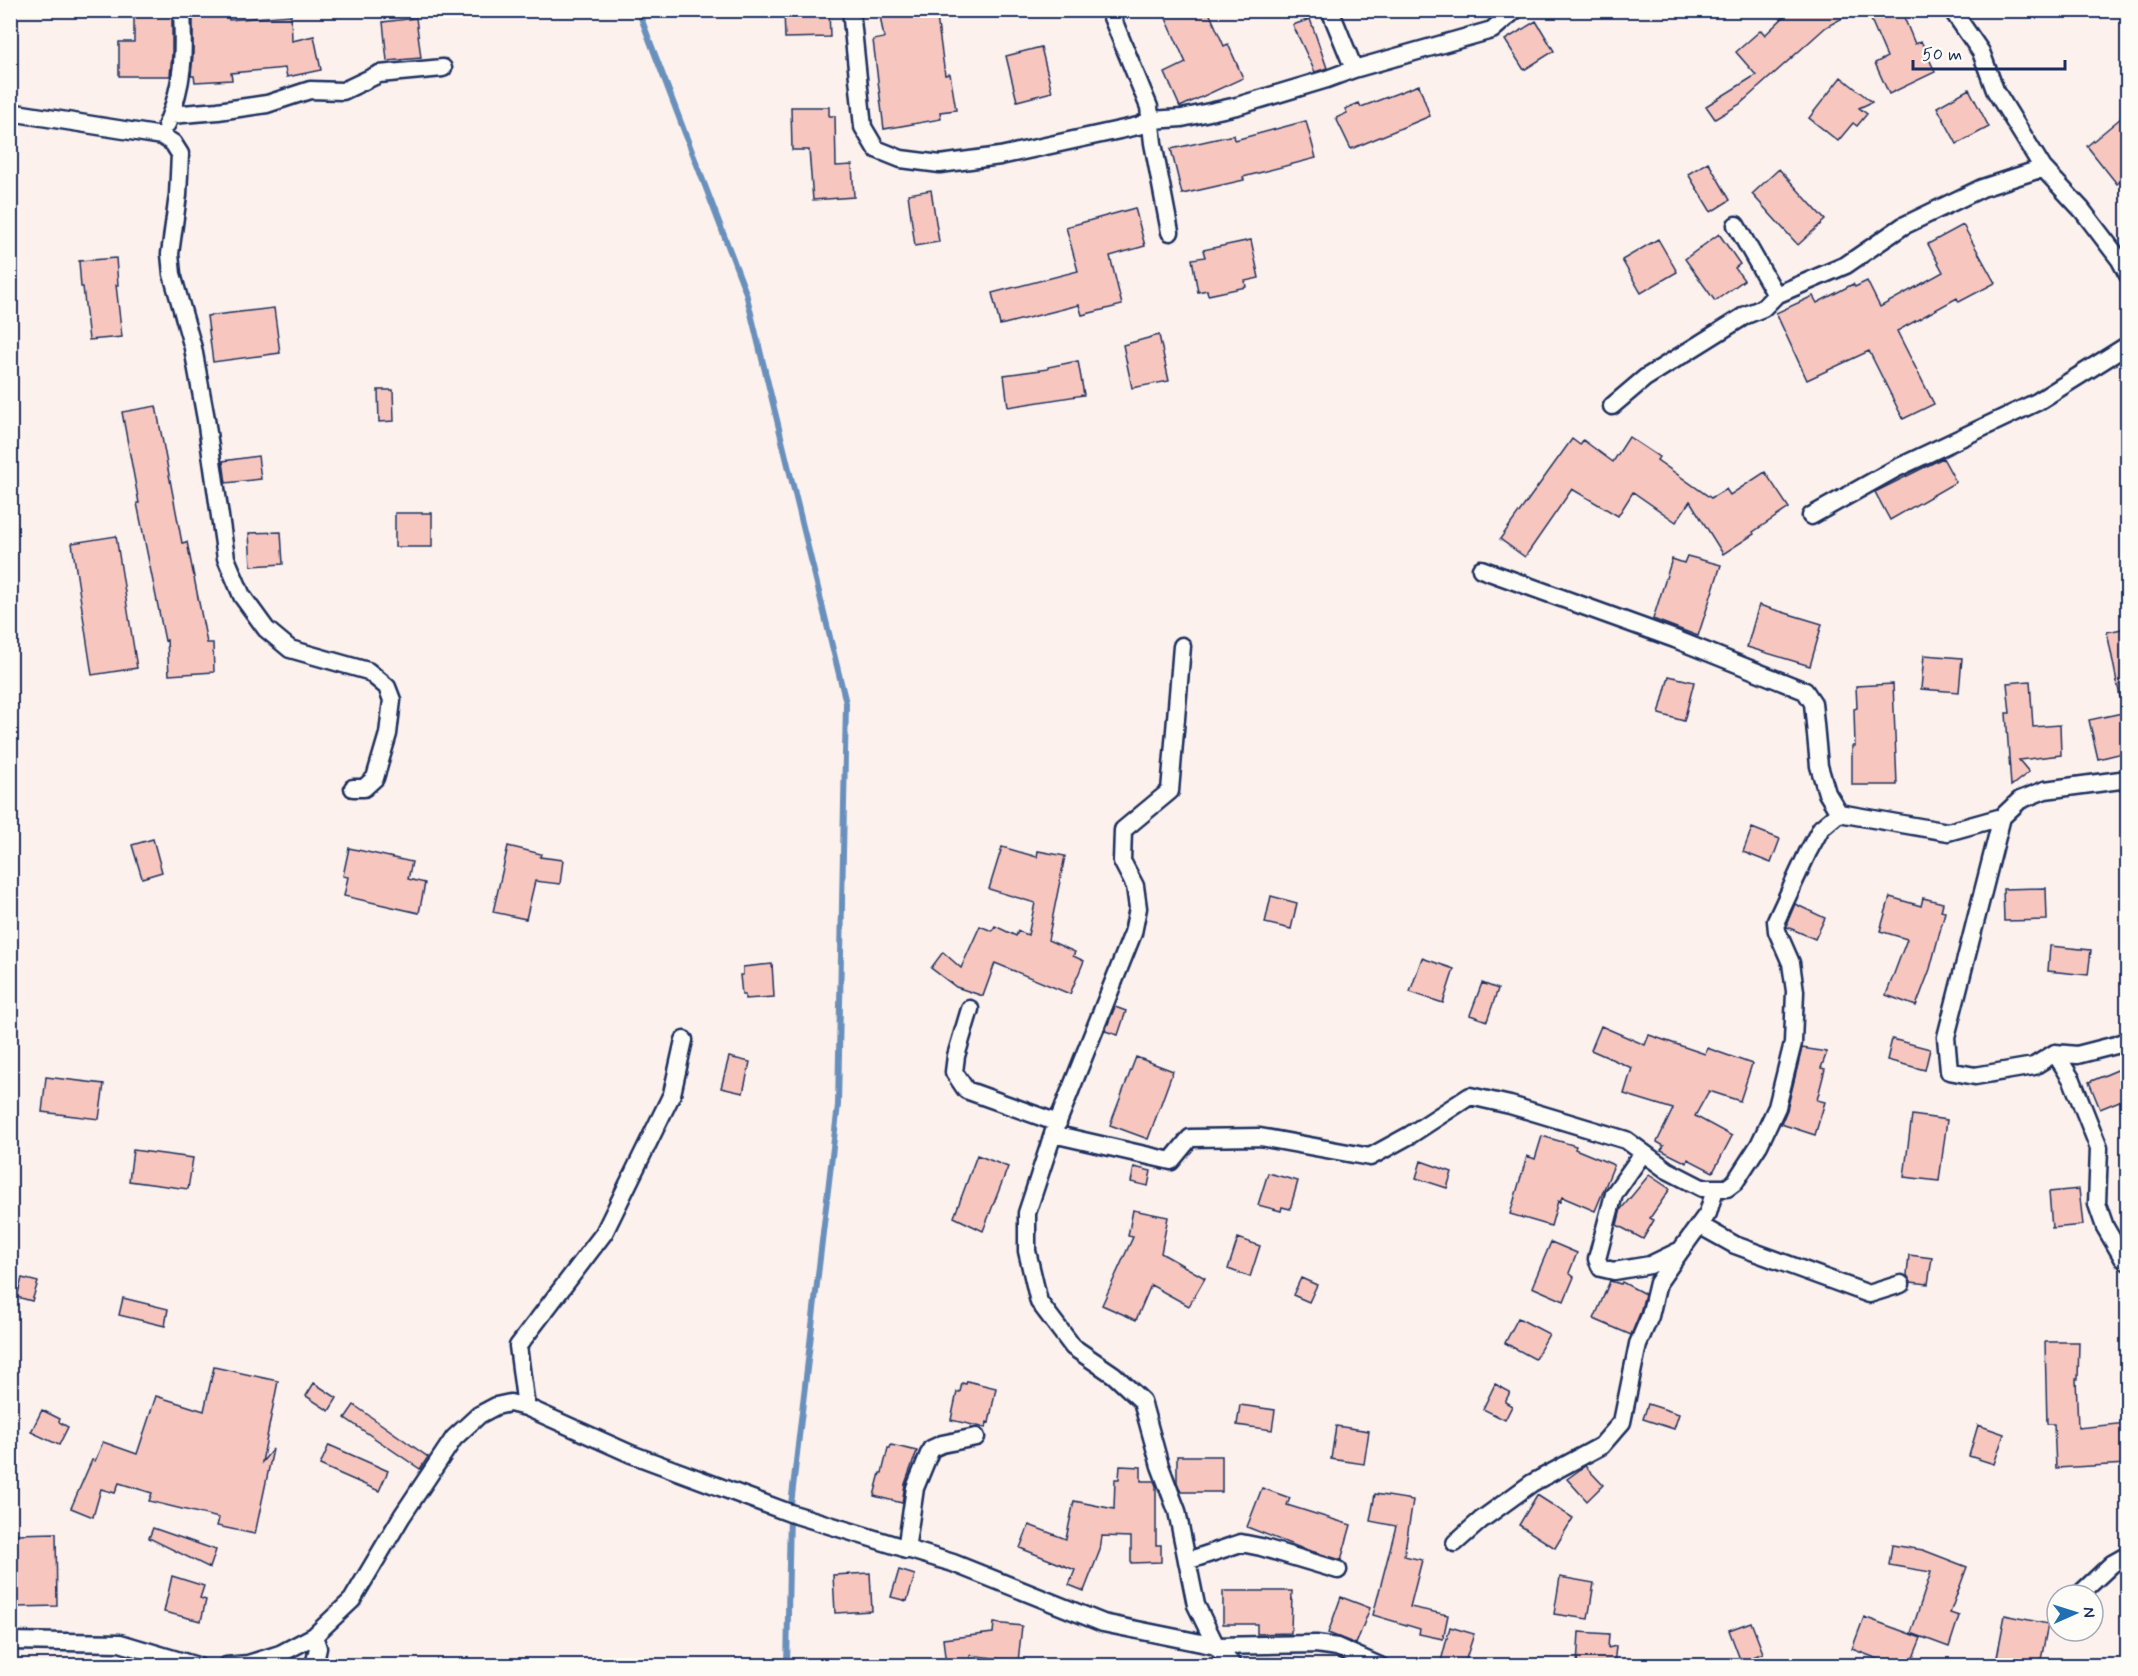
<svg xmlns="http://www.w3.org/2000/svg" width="2138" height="1676" font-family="Mynerve,sans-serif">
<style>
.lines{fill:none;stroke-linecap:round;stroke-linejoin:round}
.stream{stroke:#6990bc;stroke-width:6}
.building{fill:#f7c7bf;stroke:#1b2f5e;stroke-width:1.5}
.street-casing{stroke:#1b2f5e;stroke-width:21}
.street{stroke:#fdfcf7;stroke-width:16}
</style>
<rect width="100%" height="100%" fill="#fcf1ec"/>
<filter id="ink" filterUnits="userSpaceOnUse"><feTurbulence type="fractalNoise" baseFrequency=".0167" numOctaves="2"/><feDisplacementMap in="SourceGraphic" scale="12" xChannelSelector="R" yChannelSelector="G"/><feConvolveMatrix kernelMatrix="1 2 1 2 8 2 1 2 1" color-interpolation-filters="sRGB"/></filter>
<g filter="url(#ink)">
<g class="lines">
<path class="stream" d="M638 10 746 293 846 703 838 1105 790 1513 787 1666"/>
</g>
<path class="building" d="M193 10H228L229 20 291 15 292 41 314 36 321 70 287 77 285 68 231 73 232 80 195 82 194 76H191L193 55Z
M784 10H829L830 37 785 38Z
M879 10H936L945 75 950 74 956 110 940 112 941 119 884 129 873 40 884 38Z
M1173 10H1208L1224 46 1228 44 1243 78 1180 107 1165 73 1186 63 1164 14Z
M1791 10H1857L1826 27 1740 104 1715 119 1706 106 1756 75 1736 52 1761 30 1765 35Z
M1880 10H1901L1915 44 1921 41 1935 72 1889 94 1875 63 1887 57 1869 15Z
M134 15H172V54L170 76H119V42H134Z
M416 18 421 58 387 61 383 22Z
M1310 19 1327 68 1315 72 1293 25Z
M1536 21 1554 51 1524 70 1505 40Z
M1041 47 1052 92 1017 101 1006 56Z
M1841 77 1872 102 1859 108 1867 114 1857 126 1853 123 1838 141 1809 118Z
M1419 85 1430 116 1351 149 1336 118 1347 113 1345 109 1359 103 1361 107Z
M1969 89 1989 127 1957 144 1937 107Z
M791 107H829V116H835L836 166 852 165 854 197 813 200 809 150H792Z
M2127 113V175L2117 184 2087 146Z
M1306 121 1316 158 1243 177 1244 180 1182 194 1171 149 1234 135 1235 140Z
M1708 162 1730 200 1711 212 1688 174Z
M1779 169 1825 220 1798 245 1752 194Z
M931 190 939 242 915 246 908 194Z
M1135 208 1145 246 1110 256 1122 305 1082 315 1079 305 1000 325 992 293 1078 271 1066 227Z
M1963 225 1995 283 1959 302 1957 298 1897 331 1934 404 1903 419 1869 351 1807 380 1776 313 1813 296 1817 303 1853 284 1855 287 1867 281 1880 307 1943 272 1928 244Z
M1719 234 1740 264 1735 268 1744 280 1715 301 1685 259Z
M1658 239 1677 272 1641 293 1622 260Z
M1251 240 1259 278 1245 281 1246 287 1208 295 1207 290 1198 292 1192 259 1205 257 1203 250Z
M116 258 118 285H116L122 337 89 340 83 287H81L79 261Z
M274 308 280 353 213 362 207 316Z
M1159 335 1169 381 1132 388 1123 345Z
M1078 361 1084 395 1008 407 1004 375 1048 369V367Z
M378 390H393L394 421 379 422Z
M156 406 182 543 187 542 207 643H213L214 672 169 675 167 640 165 641 137 503H139L122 412Z
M1629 437 1659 457 1657 460 1711 498 1726 489 1730 495 1765 472 1789 508 1753 532 1754 534 1723 554 1690 501 1676 522 1633 492 1618 516 1572 489 1525 557 1500 539 1572 439 1580 445 1583 440 1613 462Z
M258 456 261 479 226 483 223 461Z
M1943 458 1956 482 1890 520 1875 492Z
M395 513H432V547H395Z
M281 532 283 564 251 566 249 533Z
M116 536 137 668 92 675 72 543Z
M1687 556 1721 565 1698 636 1653 619 1672 559 1684 563Z
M1759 605 1822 624 1810 666 1747 647Z
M2127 628V696L2120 697 2107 632Z
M1924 655 1962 658 1959 692 1921 689Z
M1669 676 1694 682 1684 721 1659 714Z
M2030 681 2033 727 2060 725 2061 755 2019 760 2029 772 2011 786 2006 713H2010L2007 683Z
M1893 684 1897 785H1852V746H1855L1854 709 1857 708 1856 686Z
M2127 712V752L2098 759 2089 720Z
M1752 828 1780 839 1771 863 1743 852Z
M153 839 162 872 142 878 132 845Z
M508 846 541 854 540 857 563 860 560 884 535 881 526 919 493 912Z
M1002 847 1037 857 1038 851 1065 856 1048 940 1075 952 1073 956 1084 961 1070 994 995 963 983 996 956 987 931 968 943 952 961 968 980 926 992 931 995 926 1016 936 1018 931 1028 935 1035 903 989 889Z
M349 848 412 862 408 879 425 883 419 913 344 896 348 877 343 876Z
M2046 888 2047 920 2004 921 2003 889Z
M1271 896 1297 903 1291 929 1265 923Z
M1890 897 1921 906 1923 898 1943 903 1941 911 1945 912 1930 969 1916 1006 1886 995 1907 939 1880 931Z
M1795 904 1825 918 1815 939 1787 927V923Z
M2050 946 2091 950 2088 975 2048 971Z
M1422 958 1454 969 1443 1003 1410 992Z
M772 964 774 997 745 999V995H742L740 975H743V967Z
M1482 983 1498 989 1487 1021 1470 1015Z
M1115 1007 1126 1011 1118 1035 1105 1031Z
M1601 1026 1645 1045 1649 1035 1705 1054 1707 1048 1752 1064 1740 1101 1709 1091 1695 1116 1732 1136 1713 1172 1688 1159 1687 1163 1661 1150 1664 1146 1657 1142 1673 1109 1624 1094 1632 1068 1591 1050Z
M1892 1039 1930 1049 1925 1070 1887 1060Z
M1802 1048 1827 1052 1821 1068 1825 1069 1817 1100 1825 1102 1815 1135 1781 1124 1787 1110Z
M729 1057 750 1062 743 1093 721 1088Z
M1136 1057 1173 1071 1148 1139 1110 1125Z
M2127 1066V1098L2100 1109 2089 1082Z
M46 1077 104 1084 99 1119 42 1112Z
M1912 1115 1947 1120 1939 1181 1904 1177Z
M1542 1136 1576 1146 1575 1149 1614 1165 1595 1211 1562 1197 1560 1202 1558 1201 1551 1226 1510 1214 1527 1156 1535 1159Z
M133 1150 193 1158 188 1189 129 1181Z
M977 1155 1008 1167 983 1231 954 1217Z
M1421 1161 1452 1172 1447 1188 1416 1178Z
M1134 1167 1151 1171 1148 1186 1131 1182Z
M1268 1173 1298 1181 1290 1209 1282 1207 1281 1211 1258 1205Z
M1649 1175 1670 1189 1650 1218 1654 1220 1643 1239 1617 1225 1621 1209Z
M2079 1189 2083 1225 2052 1228 2049 1192Z
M1133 1210 1168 1217 1161 1253 1205 1278 1189 1306 1151 1285 1136 1320 1102 1305 1133 1237 1128 1236Z
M1238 1238 1260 1246 1250 1277 1228 1269Z
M1551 1242 1577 1253 1569 1273 1574 1277 1564 1301 1532 1287Z
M1909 1255 1932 1258 1928 1284 1911 1282 1907 1275Z
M22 1278 38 1282 32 1301 17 1297Z
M1301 1278 1317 1285 1309 1302 1293 1295Z
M1610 1281 1621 1284 1622 1282 1645 1294 1640 1313 1631 1335 1594 1319Z
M123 1298 168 1309 165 1326 119 1315Z
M1518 1318 1549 1334 1535 1359 1505 1343Z
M2045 1342H2079L2078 1379H2076L2078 1428 2127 1423V1464L2056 1468 2054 1424H2047Z
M214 1367 278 1381 262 1462 273 1449 255 1534 217 1526 219 1518 149 1501 152 1493 119 1483 115 1493 101 1489 93 1517 71 1508 92 1460 95 1461 103 1442 137 1454 156 1396 204 1411Z
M967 1381 996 1388 989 1423 987 1422 986 1428 951 1420 957 1392H960L962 1383 966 1384Z
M314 1383 337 1398 329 1411 306 1396Z
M1495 1384 1510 1392 1505 1402 1512 1406 1505 1420 1483 1409Z
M1648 1404 1679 1414 1674 1429 1643 1419Z
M354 1405 428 1457 420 1469 345 1418Z
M1240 1405 1275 1410 1272 1430 1237 1425Z
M42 1410 60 1419 59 1422 68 1427 59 1445 31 1432Z
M1978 1425 2004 1434 1994 1464 1969 1456Z
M1336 1426 1369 1431 1364 1464 1331 1459Z
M329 1445 388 1471 379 1491 320 1465Z
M891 1445 917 1451 905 1484 902 1503 874 1496 880 1473H882L888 1448H890Z
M1177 1456H1222V1492H1181L1177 1482Z
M1120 1466 1141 1467V1481H1154L1156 1486V1545H1161V1562L1131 1563V1537L1102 1536 1100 1550 1084 1591 1069 1585 1075 1570 1020 1548 1029 1525 1066 1539 1074 1501 1114 1509 1115 1479H1119Z
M1585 1466 1603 1485 1587 1501 1567 1479Z
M1262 1488 1290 1498 1287 1505 1351 1525 1341 1560 1301 1548 1247 1527Z
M1375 1494 1413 1500 1404 1556 1422 1560 1410 1607 1448 1615 1443 1639 1419 1634 1420 1629 1373 1615 1396 1526 1370 1521Z
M1537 1495 1573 1518 1555 1548 1519 1525Z
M153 1528 216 1550 210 1568 149 1538Z
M56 1533 57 1606 17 1607 16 1534Z
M1892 1545 1923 1550 1967 1567 1950 1613 1959 1616 1949 1647 1911 1633 1931 1572 1889 1565Z
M899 1570 915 1575 907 1601 891 1597Z
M870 1573 872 1611 835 1613 833 1575Z
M172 1576 204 1586 200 1598 206 1600 201 1621 164 1612Z
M1560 1577 1594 1583 1588 1619 1554 1614Z
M1223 1591H1292L1291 1633 1257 1634V1624H1223Z
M1341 1597 1370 1608 1356 1644 1328 1633Z
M2005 1615 2048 1624 2040 1665 1997 1657Z
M1864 1617 1921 1638 1910 1665H1894L1852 1649Z
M1751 1622 1763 1653 1741 1662 1729 1630Z
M994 1623 1022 1626 1018 1661 970 1655V1665H946L943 1639 993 1633Z
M1450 1627 1474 1634 1464 1665H1440Z
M1579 1632 1609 1634 1608 1648 1616 1646 1614 1665H1577Z"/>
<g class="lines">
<g class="street-casing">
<path id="street" d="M851 10 863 127 876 149 901 159 940 164 1000 156 1138 126 1151 120 1182 118 1237 106 1327 79 1354 69 1492 30 1515 10
M1109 10 1149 107 1153 143 1170 232
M1330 10 1354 69
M1952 10 1981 52 1995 90 2043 168 2082 210 2120 260 2128 275
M10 112 162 136 173 143 180 154 178 195 170 254 172 274 193 348 206 419 226 558 242 596 266 629 290 649 368 671 387 687 392 700 388 734 375 778 364 788H353
M171 115 218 111 267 104 310 90 343 91 379 74 443 68
M167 124C184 83 184 54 182 10
M1736 225 1776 295
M1612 406 1645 378 1746 315 1763 308 1776 295 1846 265 1903 226 1982 188 2043 168
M1811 516 1895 469 2037 402 2128 345
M1481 569 1675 639 1805 691 1813 703 1819 766 1827 793 1839 813 1948 832 2002 817 2020 800 2045 790 2128 779
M1182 646 1170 791 1123 830 1122 861 1135 886 1138 908 1133 933 1053 1134 1027 1213V1251L1039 1302 1073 1347 1114 1375 1142 1401 1160 1466 1177 1511 1196 1605 1216 1646 1233 1666
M2002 817 1946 1037 1949 1071 1975 1076 2034 1066 2055 1053 2077 1055 2116 1045 2128 1040
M970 1009 956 1056 954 1072 966 1090 1058 1123
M2055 1053 2072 1080 2099 1148 2097 1204 2105 1227 2123 1258 2128 1262
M1053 1134 1171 1161 1190 1138 1260 1137 1370 1157 1410 1135 1470 1096 1510 1105 1626 1140 1667 1170 1702 1188H1727L1735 1182 1759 1145 1777 1107 1793 1043 1795 991 1791 963 1777 931 1776 921 1808 852 1821 828 1839 813
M1643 1153 1614 1194 1597 1259 1601 1268 1614 1271 1650 1265 1681 1250 1708 1213 1715 1189
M1699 1225 1735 1245 1869 1294 1901 1284
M526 1407 518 1346 604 1233 672 1094 684 1040
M1455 1543 1481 1520 1532 1483 1601 1446 1622 1422 1638 1344 1650 1316 1658 1283 1681 1250
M906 1550 915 1488 931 1449 942 1444 976 1437
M1187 1561 1241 1543 1261 1547 1338 1570
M2079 1595 2112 1564 2128 1555
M10 1641 120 1643 197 1666
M226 1666 248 1664 280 1654 314 1636 352 1600 402 1516 454 1438 479 1415 496 1406 510 1403 526 1407 631 1454 790 1513 953 1563 1103 1623 1216 1646 1316 1644 1337 1647 1380 1666
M314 1666 318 1648 314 1636"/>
</g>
<use href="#street" class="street"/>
</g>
</g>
<rect width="2138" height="1676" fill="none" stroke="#fdfcf7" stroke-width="36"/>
<rect x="18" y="18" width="2102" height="1640" fill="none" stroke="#1b2f5e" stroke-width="2" filter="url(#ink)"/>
<g transform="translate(2075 1613) rotate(87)"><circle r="28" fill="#fdfcf7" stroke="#a3aaba" stroke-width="1.5"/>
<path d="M0-4.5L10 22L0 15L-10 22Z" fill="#1f6fb2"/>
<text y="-9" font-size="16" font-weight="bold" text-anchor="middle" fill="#1b2f5e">N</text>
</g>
<path d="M1913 60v9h152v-9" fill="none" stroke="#1b2f5e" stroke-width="3"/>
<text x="1922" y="60" font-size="18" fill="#1b2f5e" stroke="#fdfcf7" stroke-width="4.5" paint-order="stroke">50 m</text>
</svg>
